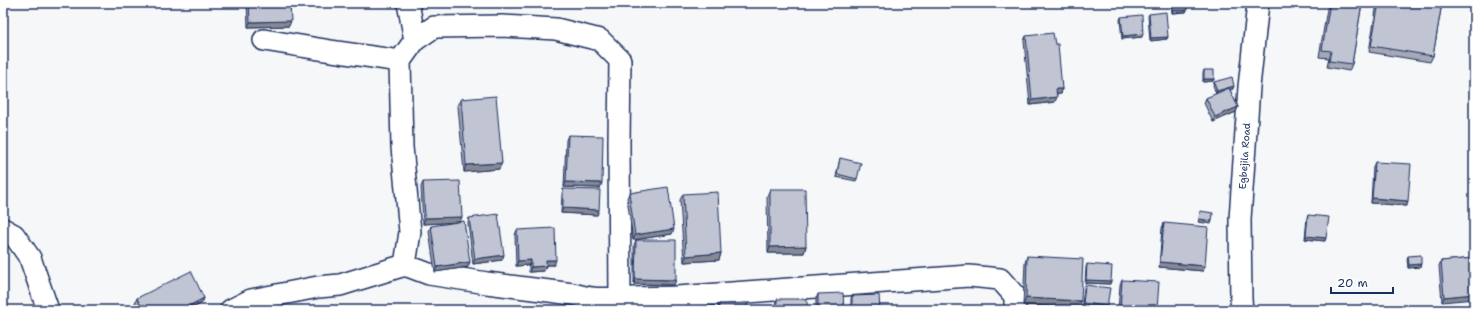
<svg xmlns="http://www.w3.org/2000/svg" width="1477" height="313" font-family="'Shantell Sans',sans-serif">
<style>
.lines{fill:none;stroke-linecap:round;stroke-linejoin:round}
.minor-casing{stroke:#1b2f5e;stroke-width:24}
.minor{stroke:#fff;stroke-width:21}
.wall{fill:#a5a9b5;stroke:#1b2f5e}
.shaded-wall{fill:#868994;stroke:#1b2f5e}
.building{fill:#c0c4d3;stroke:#1b2f5e}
.labels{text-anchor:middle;stroke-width:3;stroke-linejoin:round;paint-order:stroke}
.street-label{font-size:10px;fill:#1b2f5e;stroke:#fff}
</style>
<rect width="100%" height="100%" fill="#f6f7f9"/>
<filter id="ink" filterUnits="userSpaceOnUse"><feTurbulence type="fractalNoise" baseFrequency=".025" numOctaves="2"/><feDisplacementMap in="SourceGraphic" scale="8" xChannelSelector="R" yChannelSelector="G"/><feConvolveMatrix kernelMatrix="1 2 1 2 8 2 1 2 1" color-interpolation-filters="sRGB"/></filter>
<g filter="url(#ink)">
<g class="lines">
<g class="minor-casing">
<path id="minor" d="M264 40 331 51 400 61
M415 40 434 27 502 26 556 29 600 40 620 60 619 142 620 299
M3 229 14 235 30 258 48 310
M405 265 410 232 402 147 400 61 415 40 408 3
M231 310 251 300 318 287 340 285 405 265 429 274 487 283 573 294C596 301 610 298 633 298 648 297 663 298 677 297L969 276 1000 279 1015 296V310
M1242 310 1241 299 1240 219 1249 87 1258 3"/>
</g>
<use href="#minor" class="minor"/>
</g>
<path class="wall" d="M247 3H290L289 26 248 27Z
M1171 3H1186L1187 10 1186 12 1172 13Z
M1328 3H1362L1352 64 1349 71 1327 67 1329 58 1319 57Z
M1377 3H1442L1433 56 1430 62 1369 52Z
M1149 14 1167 39 1150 41 1148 16Z
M1121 17 1142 37 1122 39 1120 20Z
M1026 36 1062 89 1061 94H1056L1055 102 1030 105 1024 41Z
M1204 70 1214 79 1213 81 1203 82V73Z
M1214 82 1233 89 1230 90 1238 107 1236 112 1213 122 1204 103 1206 98 1216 94 1213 85Z
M461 99 499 169 464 172 458 106Z
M568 135 600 188 564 187 566 140Z
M840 158 857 179 856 181 836 177Z
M1375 162 1407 206 1371 203 1373 167Z
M423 182 460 222 423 224 421 187Z
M563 189 599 210 597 215 561 213 562 194Z
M770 189 806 246 804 253H768L767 196Z
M629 193 672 234 633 240 627 198Z
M683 194 721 253 719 260 684 262 680 200Z
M1308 215 1325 241 1305 239 1307 217Z
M469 218 502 260 473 264 468 223Z
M1164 223 1205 266 1203 271 1159 267 1162 228Z
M431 226 468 267 435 272 429 231Z
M517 230 554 265H546L544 271 529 272V265L516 266 515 235Z
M636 240 674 285 634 284V245Z
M1027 256 1081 301 1079 308 1023 305 1025 263Z
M1408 256 1420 267 1408 268 1407 259Z
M1474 258 1442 302 1439 266 1441 261Z
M1087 264 1111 281 1110 284 1085 283 1086 267Z
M1122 280 1157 310H1118L1120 285Z
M1085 285 1106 309 1082 306 1084 288Z
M818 294 844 310H816V299Z
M852 296 880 310H851V299Z
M137 298H204L202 303 189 310H138L135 303Z
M777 299 807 310H775V304Z
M719 304 747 310H717Z"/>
<path class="shaded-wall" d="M1173 10H1187L1186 12 1172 13Z
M291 21 289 26 248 27 250 22Z
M1143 34 1142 37 1122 39 1123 36Z
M1168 37 1167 39 1150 41 1151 38Z
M1204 79H1214L1213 81 1203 82Z
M1234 86 1233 89 1216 94 1217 91Z
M1056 89H1062L1061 94H1054Z
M1057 97 1055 102 1030 105 1032 100Z
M1238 107 1236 112 1213 122 1215 117Z
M502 163 499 169 464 172 466 165Z
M566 182 602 183 600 188 564 187Z
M1372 198 1408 201 1407 206 1371 203Z
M563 208 599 210 597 215 561 213Z
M462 217 460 222 423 224 425 218Z
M1199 219 1212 221 1211 224 1198 222Z
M674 229 672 234 633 240 635 235Z
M1306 236 1326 238 1325 241 1305 239Z
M806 246 804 253H768L770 247Z
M721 253 719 260 684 262 686 256Z
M504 255 502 260 473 264 475 259Z
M531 260 529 265 516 266 518 261Z
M546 260H556L554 265H544Z
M470 262 468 267 435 272 437 267Z
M1160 262 1205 266 1203 271 1159 267Z
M1421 264 1420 267 1408 268 1409 265Z
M546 266 544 271 529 272 531 267Z
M635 279 676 280 674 285 634 284Z
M1086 280 1111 281 1110 284 1085 283Z
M1474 294V299L1442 302 1444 297Z
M204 298 202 303 189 310H181Z
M1026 298 1081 301 1079 308 1023 305Z
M1083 303 1107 306 1106 309 1082 306Z"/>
<path class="building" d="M249 3H290L291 21 250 22Z
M1172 3H1186L1187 10H1173Z
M1330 3H1362L1352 64 1329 61 1331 51 1322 50Z
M1379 3H1442L1433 56 1371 46Z
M1166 12 1168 37 1151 38 1149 14Z
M1142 15 1143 34 1123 36 1121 17Z
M1053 33 1055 44H1058L1062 89H1056L1057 97 1032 100 1026 36Z
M1204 70H1214V79H1204Z
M1232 77 1234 86 1217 91 1214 82Z
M1229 88 1238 107 1215 117 1206 98Z
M496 96 502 163 466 165 461 99Z
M568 135 603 136 602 183 566 182Z
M840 158 861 163 857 179 837 174Z
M1375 162 1411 164 1408 201 1372 198Z
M460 181 462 217 425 218 423 182Z
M668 187 674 229 635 235 629 193Z
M563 189 600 190 599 210 563 208Z
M770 189H805L806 246 770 247Z
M718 192 721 253 686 256 683 194Z
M1200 211 1213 213 1212 221 1199 219Z
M498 214 504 255 475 259 469 218Z
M1308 215 1329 217 1326 238 1306 236Z
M464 221 470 262 437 267 431 226Z
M1164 223 1208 227 1205 266 1160 262Z
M555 228 556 260H546V266L531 267V260L518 261 517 230Z
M636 240H676V280L635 279Z
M1421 255V264L1409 265 1408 256Z
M1027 256 1083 259 1081 301 1026 298Z
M1474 258V294L1444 297 1441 261Z
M1087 264 1112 266 1111 281 1086 280Z
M191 271 204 298 181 310H143L137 298Z
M1122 280 1159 282 1157 310H1120Z
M1085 285 1110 288 1107 306 1083 303Z
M843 293 844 310H818V294Z
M879 295 880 310H852V296Z
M777 299H807V310H777Z
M747 303V310H719V304Z"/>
</g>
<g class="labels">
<g class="street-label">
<text transform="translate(1244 156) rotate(-86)" y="4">Egbejila Road</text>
</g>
</g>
<rect width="1477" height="313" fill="none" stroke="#fff" stroke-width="16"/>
<rect x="8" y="8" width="1461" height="297" fill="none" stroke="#1b2f5e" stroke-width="1.5" filter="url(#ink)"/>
<path d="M1331 287v6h62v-6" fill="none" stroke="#1b2f5e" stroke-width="2"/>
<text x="1337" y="287" font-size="12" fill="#1b2f5e" stroke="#ffffff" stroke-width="3" paint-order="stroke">20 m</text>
</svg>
